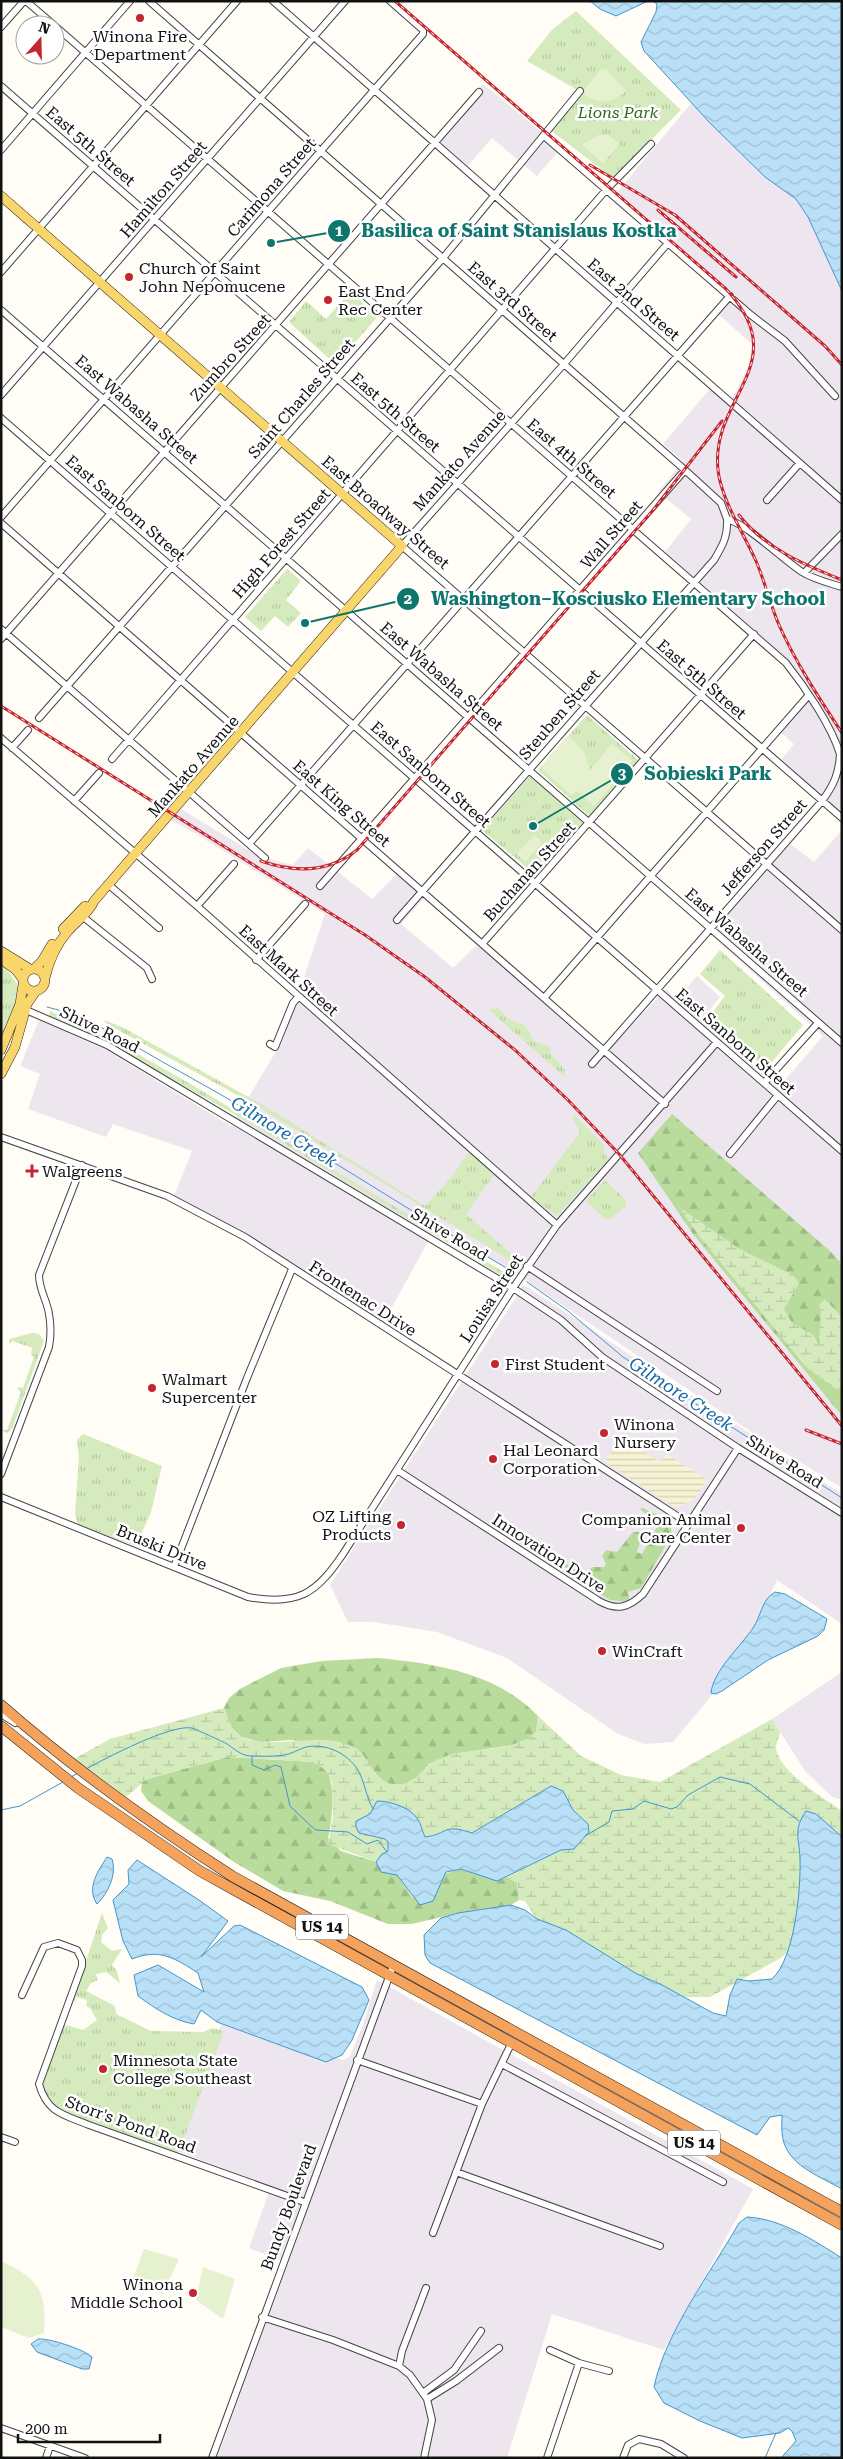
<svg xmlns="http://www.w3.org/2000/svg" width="843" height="2459" font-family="'Roboto Serif',serif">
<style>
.industrial{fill:#eee6ef}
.farmland{fill:url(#farmland-rules)}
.grass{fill:url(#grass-tufts)}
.forest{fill:url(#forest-firs)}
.wetland{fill:url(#wetland-marsh)}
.pitch{fill:#e6f2cf}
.water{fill:url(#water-waves);stroke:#3f96cf}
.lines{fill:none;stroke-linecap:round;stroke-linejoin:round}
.stream{stroke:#3f96cf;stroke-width:1}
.minor-casing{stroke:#444;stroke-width:8}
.major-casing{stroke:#222;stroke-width:10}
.highway-casing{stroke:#222;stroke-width:11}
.minor{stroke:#fff;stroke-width:6}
.major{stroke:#f9d66b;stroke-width:9}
.highway{stroke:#f5a25d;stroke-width:10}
.rail-casing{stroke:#c4262e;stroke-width:3}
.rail{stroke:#fff;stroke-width:1;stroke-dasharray:4;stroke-linecap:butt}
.poi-dot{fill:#c4262e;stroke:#fff;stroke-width:2}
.labels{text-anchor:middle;stroke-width:5;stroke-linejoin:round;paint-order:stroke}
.shield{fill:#fff;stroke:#585858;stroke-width:1}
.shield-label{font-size:15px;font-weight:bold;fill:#111}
.poi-label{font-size:16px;fill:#111;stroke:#fff;text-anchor:start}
.park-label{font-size:16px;font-style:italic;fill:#2f6b1f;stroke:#fff}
.street-label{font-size:16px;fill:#111;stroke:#fff}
.water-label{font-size:18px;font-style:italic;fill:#1768a6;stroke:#fff}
.leader{fill:none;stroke:#0f766e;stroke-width:2}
.callout-dot{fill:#0f766e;stroke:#fff;stroke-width:2}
.mark-label{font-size:15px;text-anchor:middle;font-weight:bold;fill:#fff}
.callout-label{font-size:18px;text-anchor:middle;font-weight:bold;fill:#0f766e;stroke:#fff;stroke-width:5;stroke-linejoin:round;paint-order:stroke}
</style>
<defs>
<pattern id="farmland-rules" width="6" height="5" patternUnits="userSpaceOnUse" patternTransform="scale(1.25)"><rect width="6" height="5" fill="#f6f3d4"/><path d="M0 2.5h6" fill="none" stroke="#d2cfb5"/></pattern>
<pattern id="grass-tufts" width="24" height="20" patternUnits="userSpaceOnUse" patternTransform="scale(1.25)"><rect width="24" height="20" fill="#d5ebbd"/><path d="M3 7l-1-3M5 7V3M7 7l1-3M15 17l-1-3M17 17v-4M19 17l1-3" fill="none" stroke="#b6c8a1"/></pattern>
<pattern id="forest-firs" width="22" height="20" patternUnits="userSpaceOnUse" patternTransform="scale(1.25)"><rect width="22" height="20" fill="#b9dc9c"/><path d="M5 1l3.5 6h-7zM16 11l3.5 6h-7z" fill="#9ebc85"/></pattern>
<pattern id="wetland-marsh" width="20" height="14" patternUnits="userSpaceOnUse" patternTransform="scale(1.25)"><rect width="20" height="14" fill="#d5ebbd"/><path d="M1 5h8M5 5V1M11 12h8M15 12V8" fill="none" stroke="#b6c8a1"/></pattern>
<pattern id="water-waves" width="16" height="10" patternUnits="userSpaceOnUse" patternTransform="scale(1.25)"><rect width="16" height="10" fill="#b9e0f7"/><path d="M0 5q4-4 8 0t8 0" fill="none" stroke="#9ebfd3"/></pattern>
</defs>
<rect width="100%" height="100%" fill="#fffdf5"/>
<path class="industrial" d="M483 84 561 148 537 176 492 138 466 168 434 140Z
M692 102 765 177 796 199 808 217 842 291V814L780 761 794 744 779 731 812 695 789 661 665 552 691 519 658 492 683 461 663 444 714 384 732 399 748 367 752 344 718 314 730 299 615 195Z
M173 804 258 856 293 865 308 848 372 899 397 874 424 898 401 924 453 968 477 945 604 1054 666 989 677 1000 697 976 720 997 703 1018 779 1087 823 1036 710 934 790 844 814 862 842 830V1488L756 1435 513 1272 436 1227 382 1325 245 1237 174 1196 192 1151 113 1124 106 1137 28 1109 40 1074 20 1066 39 1020 106 1050 231 1126 283 1040 325 914 193 832 163 816Z
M524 1285 842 1494V1624L777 1580 735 1667 673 1742 645 1744 618 1734 507 1658 437 1632 374 1622H348L330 1585Z
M842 1672V1800L832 1797 805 1771 772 1719Z
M377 1980 753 2189 664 2350 552 2314 507 2458H217L311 2201 304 2199 280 2260 249 2248 271 2186 177 2151 221 2024 326 2062 333 2057 344 2060 350 2056 362 2027Z"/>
<path class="farmland" d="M621 1437 660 1462 666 1454 707 1479 693 1501 675 1507 605 1462Z"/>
<path class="grass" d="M576 11 681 110 613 178 549 129 579 91 527 61 552 30Z
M350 292 378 316 336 365 289 322 306 301 326 319Z
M287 569 301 581 286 600 301 613 288 627 275 616 261 631 245 617Z
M587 715 638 760 589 816 538 770Z
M530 776 583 822 537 876 482 830Z
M720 950 803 1025 766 1069 708 1018 725 996 700 974Z
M1 962 18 985 19 996 1 1041Z
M498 1008 510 1020 525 1025 534 1041 551 1047 550 1053 565 1070V1077L489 1010Z
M50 1011 115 1041 194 1086 512 1277 507 1279C357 1189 208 1091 49 1016Z
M104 1020 122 1027 268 1108 425 1206 453 1175 469 1152 494 1175 466 1214 516 1258 518 1265 252 1103 107 1024Z
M574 1114 604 1145V1151L608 1160 557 1216 531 1197 580 1132 573 1119Z
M605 1180 626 1200V1206L611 1219 606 1220 586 1201Z
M32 1333 39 1334 44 1341 12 1429 7 1433 2 1430H7L21 1392 17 1389 19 1387 23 1388 34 1357 31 1355 32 1348 13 1341 9 1344V1339Z
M83 1434 162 1466 151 1512 136 1546 78 1525 75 1514 79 1457 77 1440Z
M102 1913 108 1928 102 1935 101 1942 112 1951 122 1949 112 1965 117 1971 120 1983 106 1972 96 1974 98 1980 91 1983 86 1991 115 2006 116 2014 151 2031 203 2032 212 2028 224 2031 178 2154 62 2110C48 2103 43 2093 43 2078L62 2027 67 2025 83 2030 97 2020 90 2008 86 2006 87 2000 76 1997 75 2002 73 2000Z"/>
<path class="forest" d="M672 1114 829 1250 842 1264V1416L693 1234 638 1153Z
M643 1508 666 1519 670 1523 672 1535 641 1588 628 1592 630 1602 610 1600 561 1570 567 1564 575 1568V1569L588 1572 592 1567H604L606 1564 602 1556 606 1550 617 1552 633 1532H639L642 1537 637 1552 642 1554 657 1527 654 1521 640 1509Z
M378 1658C433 1663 498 1673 538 1716L536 1732 528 1739 513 1745 453 1754 429 1764 420 1776 403 1785 386 1784 373 1771 357 1749 291 1740 260 1742 241 1737 231 1727 224 1708 229 1698 240 1689 281 1668 322 1661Z
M227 1757 314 1762C318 1765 324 1768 327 1772 336 1786 332 1822 328 1838L341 1851 376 1862 381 1872 397 1875 413 1898C448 1870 453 1861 497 1881L507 1877 517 1883 519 1900 511 1905 458 1913 412 1924H388L330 1901 283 1891 234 1862 148 1801 141 1791 142 1783 147 1779Z"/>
<path class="wetland" d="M679 1207 738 1248 793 1275 799 1283 784 1309 792 1323 812 1334 819 1343 821 1312 819 1305 825 1299 841 1316 842 1387 836 1389 806 1367 699 1236Z
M224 1708C228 1718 231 1731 241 1737 262 1748 310 1737 336 1741 341 1742 353 1746 357 1749 373 1762 376 1788 402 1784 415 1783 420 1772 429 1765 434 1760 447 1756 453 1754 482 1747 513 1752 536 1732L538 1716 581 1756 621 1775 660 1782 772 1719 780 1732C780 1737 776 1743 776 1747 777 1771 824 1798 842 1811V1986L796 1946 779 1959 710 1997H682L662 1985 629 1971 611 1958 536 1919 525 1901 519 1900 517 1883 507 1877 561 1850 574 1849 582 1840 588 1824 573 1810 563 1791 551 1786 472 1833C448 1824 445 1834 425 1837 414 1808 406 1807 377 1801L370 1814 357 1821 369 1836 385 1839 388 1842V1851L376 1862 328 1844 333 1817 332 1782 326 1770 314 1762 226 1757 147 1779 126 1797 74 1759 110 1739Z"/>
<path class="pitch" d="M606 69 626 91C612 104 597 105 582 93L600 70Z
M598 135H608L620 144 603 163 582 145Z
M568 735 584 752 590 770 612 744 632 761 594 806 577 791 571 795 543 770V764Z
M534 835 542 842 525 862 517 854Z
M144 2249 179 2259 163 2294 129 2288Z
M1 2261C39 2278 47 2292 44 2333L29 2338 1 2327Z
M203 2267 235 2279 223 2319 196 2300Z"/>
<path class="water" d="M590 1H648L616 16 600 9Z
M653 1H842V291L808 217 796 199 765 177 710 123 644 51 641 42 656 12 657 4Z
M775 1592 785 1594 824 1617 827 1619 824 1630 818 1636 768 1660 722 1691 716 1694 711 1693C713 1671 741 1646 753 1628 761 1616 762 1599 775 1592Z
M551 1786 563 1791 573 1810 588 1824 589 1832 574 1849 561 1850 497 1881 461 1869 446 1872 433 1901 420 1905 397 1875 381 1872 376 1862 382 1854 388 1851V1842L385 1839 359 1833 356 1827V1821L370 1814 377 1801C390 1801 409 1807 417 1818 421 1823 422 1831 425 1837 449 1834 442 1823 472 1833Z
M806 1811 816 1814 842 1837V2189C821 2177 792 2167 784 2143 781 2134 782 2124 782 2115L770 2117 757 2135 430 1963 425 1955 424 1935 441 1918 458 1913 511 1905 525 1910 537 1919 566 1930 637 1974 662 1985 713 2013 726 2016 730 1995 737 1979 749 1981 772 1979C795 1958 801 1889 800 1858 799 1837 793 1830 806 1811Z
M107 1857 112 1859C117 1875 108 1893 97 1904 86 1888 98 1871 107 1857Z
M137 1860 199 1900 228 1921 201 1957 234 1926 240 1925 362 1987 369 2000 352 2040 342 2055 326 2062 217 2022 201 2010 194 2024C172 2020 156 2009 138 1996L134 1975 158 1965 204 1992 198 1973C175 1958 159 1948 132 1959L123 1941 113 1900 129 1884 128 1870Z
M747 2217C782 2219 813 2240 842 2258V2458H781L796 2441 792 2431 788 2428 780 2433 742 2438 700 2421 664 2403 654 2387C665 2333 711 2272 739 2223Z
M38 2339C50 2338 85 2350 92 2357L89 2369H82L37 2352 31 2344Z"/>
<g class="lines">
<path class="stream" d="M47 1007C94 1018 136 1048 179 1071 293 1134 401 1206 513 1272
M527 1282 568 1311 623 1357 842 1498
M252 1757V1765L264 1770 275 1765 281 1767 290 1806 311 1826 316 1830 348 1832 367 1844 378 1840 387 1852
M86 1769C106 1758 171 1724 192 1728 195 1729 224 1742 227 1744 235 1749 240 1755 250 1756 261 1756 274 1757 284 1755 292 1754 299 1749 306 1747 326 1743 347 1753 358 1770 365 1783 366 1797 373 1809
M71 1777 78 1773
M1 1810 20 1806 63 1782
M585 1836 609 1822 612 1811 633 1809 644 1801 671 1809 677 1807 688 1795 720 1777 750 1784 799 1821
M765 2458 776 2433"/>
<g class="minor-casing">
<path id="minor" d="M26 1 54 25
M149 1 685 470 721 503 727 519C748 525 781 558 802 572 813 579 829 583 842 587
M273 1 842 500
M55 26 786 663C805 687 831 725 840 754L842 753
M1 27 24 1
M1 86 842 818
M544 136 751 315 785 341 835 396
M1 150 130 1
M668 243 564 364 402 546 842 930
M1 272 237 1
M1 310 842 1043
M1 395 345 1
M1 418 842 1151
M767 500 799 464
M1 517 423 34V30L390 1
M1 523 665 1104
M804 573 842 534
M1 629 265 858
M1 639 479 92
M39 718 443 258 580 91
M1 738 197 906 557 1225
M12 748 28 730
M112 759 606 190 651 144
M74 801 99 773
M249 844 730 296
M109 885 159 928
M320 886 685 470
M197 906 234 864
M82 916 147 968 152 979
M397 920 714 560C723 545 728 536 727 519
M482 944 754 634
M256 960 305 904
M544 998 808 696
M26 1010 107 1045 513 1288 561 1320 602 1357 738 1448 842 1513
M270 1044 275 1047 293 1003 298 997
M592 1064 822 801C834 785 839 773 840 754
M764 1083 818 1023
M1 1137 167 1196 245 1237 688 1523
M730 1154 778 1095
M527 1266 717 1391
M397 1470 599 1601C617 1611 628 1608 643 1594L738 1448
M1 1474 49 1347C51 1336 51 1325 49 1314 47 1300 39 1290 39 1275L82 1165
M1 1497 248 1597C298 1606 316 1594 343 1554L513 1288 557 1225 717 1042
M174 1567 247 1378 292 1269
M1 1714 15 1723
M22 1995 44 1947 58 1943 77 1950 82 1960V1966L39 2084C47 2113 64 2115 89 2125L304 2202
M357 2060 482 2104
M502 2064 723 2182
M1 2137 15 2142
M456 2172 660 2246
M433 2233 482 2104 511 2044
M262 2317 333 2340 399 2366 410 2375 427 2399 432 2420 424 2458
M550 2350 579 2363 609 2371
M399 2366 402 2351 426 2288
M423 2393 454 2370 481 2331
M427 2399 456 2381 499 2348
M1 2428 85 2458
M46 2458 50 2446
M212 2458 393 1966
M547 2458 579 2363
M623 2458 628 2445 639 2439 661 2444 684 2458"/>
</g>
<g class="major-casing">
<path id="major" d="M1 196 402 546 94 901C89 913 76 922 68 931 56 945 49 961 45 978
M63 929 85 906
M1 951 30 969
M1 959 16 970 22 978
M35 968 42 961 52 944
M23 980a11 11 0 1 1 22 0a11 11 0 1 1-22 0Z
M1 1050 20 1004 23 985
M1 1074 15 1047 27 1004 36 991"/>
</g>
<g class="highway-casing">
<path id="highway" d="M1 1705C74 1769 151 1824 232 1876L842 2212
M1 1726 78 1788 200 1871 842 2225"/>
</g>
<use href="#minor" class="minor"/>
<use href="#major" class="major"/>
<use href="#highway" class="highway"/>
<g class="rail-casing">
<path id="rail" d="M395 1 726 289C796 364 710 396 718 470 721 499 744 534 756 561 765 582 770 604 779 625 796 663 819 698 842 733
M590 165 675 215 825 346 842 365
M658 210 736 277
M739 515C764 548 805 565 842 580
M1 706 365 935 425 977 515 1050 568 1100 619 1154 842 1426
M261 861C295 873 328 873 357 850L654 509 722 421
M806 1430 842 1444"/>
</g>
<use href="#rail" class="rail"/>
</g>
<g class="poi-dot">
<circle cx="140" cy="18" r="5"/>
<circle cx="129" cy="277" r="5"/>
<circle cx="328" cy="300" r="5"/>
<path d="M29.5 1163.5h5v5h5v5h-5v5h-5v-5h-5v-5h5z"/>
<circle cx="495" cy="1364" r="5"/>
<circle cx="152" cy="1388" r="5"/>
<circle cx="604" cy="1433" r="5"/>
<circle cx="493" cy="1459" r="5"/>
<circle cx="401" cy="1525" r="5"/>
<circle cx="741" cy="1528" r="5"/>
<circle cx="602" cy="1651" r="5"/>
<circle cx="103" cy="2069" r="5"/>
<circle cx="193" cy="2293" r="5"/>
</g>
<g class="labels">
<g class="shield">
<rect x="296" y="1914.5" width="52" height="25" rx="4"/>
<rect x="668" y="2130.5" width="52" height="25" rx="4"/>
</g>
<g class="shield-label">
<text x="322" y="1932">US 14</text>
<text x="694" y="2148">US 14</text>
</g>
<g class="poi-label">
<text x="140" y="42" text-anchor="middle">Winona Fire<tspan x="140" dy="18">Department</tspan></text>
<text x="139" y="274">Church of Saint<tspan x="139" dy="18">John Nepomucene</tspan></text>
<text x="338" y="297">East End<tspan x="338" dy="18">Rec Center</tspan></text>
<text x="42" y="1177">Walgreens</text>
<text x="505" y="1370">First Student</text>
<text x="162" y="1385">Walmart<tspan x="162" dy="18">Supercenter</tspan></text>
<text x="614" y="1430">Winona<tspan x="614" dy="18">Nursery</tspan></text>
<text x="503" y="1456">Hal Leonard<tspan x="503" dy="18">Corporation</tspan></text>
<text x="391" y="1522" text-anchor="end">OZ Lifting<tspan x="391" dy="18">Products</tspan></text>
<text x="731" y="1525" text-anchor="end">Companion Animal<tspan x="731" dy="18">Care Center</tspan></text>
<text x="612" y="1657">WinCraft</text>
<text x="113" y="2066">Minnesota State<tspan x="113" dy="18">College Southeast</tspan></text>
<text x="183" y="2290" text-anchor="end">Winona<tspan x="183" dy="18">Middle School</tspan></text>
</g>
<g class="park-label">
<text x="618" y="118">Lions Park</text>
</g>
<g class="street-label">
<text transform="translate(91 146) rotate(41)" y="6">East 5th Street</text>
<text transform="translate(271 187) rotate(-49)" y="6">Carimona Street</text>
<text transform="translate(163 189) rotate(-49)" y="6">Hamilton Street</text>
<text transform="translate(634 299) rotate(41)" y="6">East 2nd Street</text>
<text transform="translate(513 301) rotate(41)" y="6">East 3rd Street</text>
<text transform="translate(230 357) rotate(-48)" y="6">Zumbro Street</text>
<text transform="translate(301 398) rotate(-49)" y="6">Saint Charles Street</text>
<text transform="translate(137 409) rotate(41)" y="6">East Wabasha Street</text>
<text transform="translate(396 412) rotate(41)" y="6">East 5th Street</text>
<text transform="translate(572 458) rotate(41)" y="6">East 4th Street</text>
<text transform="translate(459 460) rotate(-48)" y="6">Mankato Avenue</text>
<text transform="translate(126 508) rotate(41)" y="6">East Sanborn Street</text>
<text transform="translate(386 512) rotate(41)" y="6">East Broadway Street</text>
<text transform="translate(611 534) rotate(-49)" y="6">Wall Street</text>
<text transform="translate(281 543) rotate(-49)" y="6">High Forest Street</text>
<text transform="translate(442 676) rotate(41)" y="6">East Wabasha Street</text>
<text transform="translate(702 679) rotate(41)" y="6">East 5th Street</text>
<text transform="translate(559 714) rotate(-49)" y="6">Steuben Street</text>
<text transform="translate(193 766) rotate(-49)" y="6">Mankato Avenue</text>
<text transform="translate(431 774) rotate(41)" y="6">East Sanborn Street</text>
<text transform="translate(342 803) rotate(41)" y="6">East King Street</text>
<text transform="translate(763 847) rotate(-49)" y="6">Jefferson Street</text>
<text transform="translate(529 871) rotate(-48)" y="6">Buchanan Street</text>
<text transform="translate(747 942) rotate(41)" y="6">East Wabasha Street</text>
<text transform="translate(289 970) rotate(42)" y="6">East Mark Street</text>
<text transform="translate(100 1029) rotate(26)" y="6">Shive Road</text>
<text transform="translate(736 1041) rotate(41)" y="6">East Sanborn Street</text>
<text transform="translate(450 1234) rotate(31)" y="6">Shive Road</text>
<text transform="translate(363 1298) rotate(33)" y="6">Frontenac Drive</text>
<text transform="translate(491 1298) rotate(-57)" y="6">Louisa Street</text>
<text transform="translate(785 1461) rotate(32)" y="6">Shive Road</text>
<text transform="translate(162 1547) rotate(22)" y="6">Bruski Drive</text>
<text transform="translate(549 1553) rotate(33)" y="6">Innovation Drive</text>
<text transform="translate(131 2124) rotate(20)" y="6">Storr's Pond Road</text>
<text transform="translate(288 2207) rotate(-70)" y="6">Bundy Boulevard</text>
</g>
<g class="water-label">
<text transform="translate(284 1132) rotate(31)" y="6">Gilmore Creek</text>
<text transform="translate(681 1394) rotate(33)" y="6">Gilmore Creek</text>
</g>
</g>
<path class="leader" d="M271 243L339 231M305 623L408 599M533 826L622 774"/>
<g class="callout-dot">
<circle cx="271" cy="243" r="5"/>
<circle cx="305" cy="623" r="5"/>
<circle cx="533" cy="826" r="5"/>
<circle cx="339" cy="231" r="12"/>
<circle cx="408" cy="599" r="12"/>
<circle cx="622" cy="774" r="12"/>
</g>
<g class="mark-label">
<text x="339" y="236">1</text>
<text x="408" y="604">2</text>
<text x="622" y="779">3</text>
</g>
<g class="callout-label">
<text x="519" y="237">Basilica of Saint Stanislaus Kostka</text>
<text x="628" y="605">Washington–Kosciusko Elementary School</text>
<text x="708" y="780">Sobieski Park</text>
</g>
<rect width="843" height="2459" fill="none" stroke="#111111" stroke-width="5"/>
<g transform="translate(40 40) rotate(20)"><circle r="24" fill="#ffffff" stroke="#a0a0a0"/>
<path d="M0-4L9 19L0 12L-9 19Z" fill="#c4262e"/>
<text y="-8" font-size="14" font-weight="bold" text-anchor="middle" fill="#111111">N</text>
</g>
<path d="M18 2434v8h142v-8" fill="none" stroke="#111111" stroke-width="2.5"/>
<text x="25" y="2434" font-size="15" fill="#111111" stroke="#ffffff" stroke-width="4" paint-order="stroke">200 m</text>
</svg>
